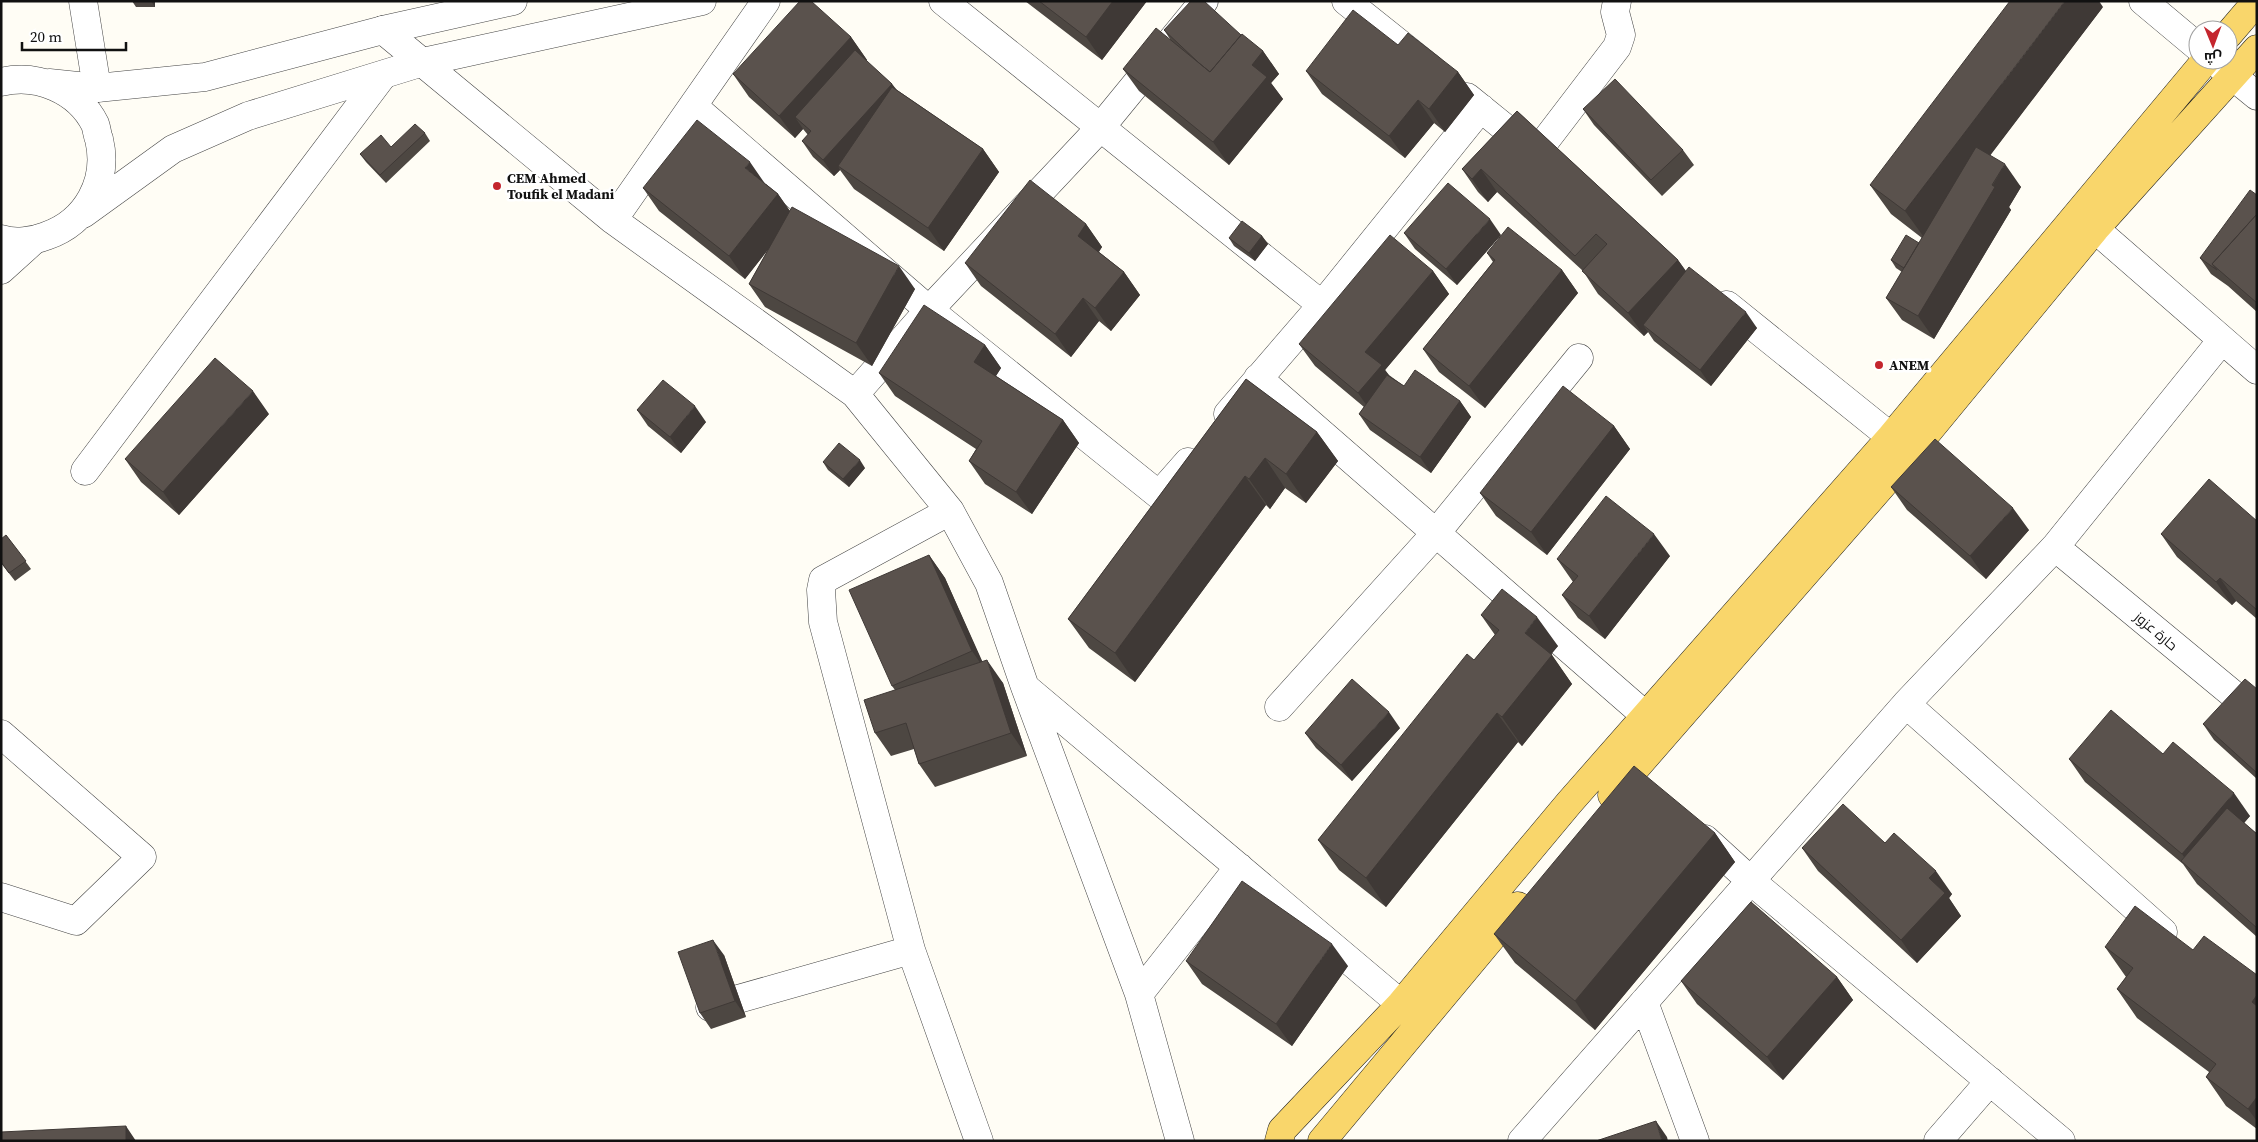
<svg xmlns="http://www.w3.org/2000/svg" width="2258" height="1142" font-family="'Source Serif 4',Cairo,serif">
<style>
.lines{fill:none;stroke-linecap:round;stroke-linejoin:round}
.minor-casing{stroke:#444;stroke-width:29}
.tertiary-casing{stroke:#444;stroke-width:29}
.primary-casing{stroke:#222;stroke-width:29}
.minor{stroke:#fff;stroke-width:28}
.tertiary{stroke:#fff;stroke-width:28}
.primary{stroke:#f9d66b;stroke-width:28}
.wall{fill:#4d4742}
.shaded-wall{fill:#3f3936}
.building{fill:#5a524d;stroke:#3f3936}
.poi-dot{fill:#c4262e;stroke:#fff;stroke-width:2}
.labels{text-anchor:middle;stroke-width:5;stroke-linejoin:round;paint-order:stroke}
.poi-label{font-size:14px;font-weight:bold;fill:#111;stroke:#fff;text-anchor:start}
.street-label{font-size:14px;fill:#111;stroke:#fff}
</style>
<rect width="100%" height="100%" fill="#fffdf5"/>
<g class="lines">
<g class="minor-casing">
<path id="minor" d="M83 1 97 88
M943 1 1322 305 1481 108
M1346 1 1430 68
M2143 1 2198 47
M383 30 613 220 855 394 950 511 989 583 1025 687 1139 994 1180 1141
M2213 60 2257 96
M1467 97 1536 153 1617 47 1621 35 1615 12 1617 1
M693 106 929 310 1159 495 1188 462
M613 220 766 1
M2095 229 2257 370
M1727 305 1891 437
M1258 378 1646 716
M855 394 929 310 1100 128 1204 1
M1228 414 1322 305
M85 471 383 75
M2055 547 2257 714
M1026 688 1401 1004
M1906 704 2163 932
M1279 707 1436 533 1579 358
M1 734 142 857 76 921 1 897
M1705 839 1751 881 2061 1141
M911 950 823 622 821 590 823 580 950 511
M1139 994 1239 867
M1644 1002 1695 1141
M710 1007 911 950 979 1141
M1522 1141 1906 704 2055 547 2222 340
M1938 1141 1990 1081"/>
</g>
<g class="tertiary-casing">
<path id="tertiary" d="M1 82C37 73 78 90 95 124 97 129 97 135 99 139 109 181 87 222 46 236 33 241 15 244 1 239
M49 83 97 88 205 77 383 30 513 1
M83 214 173 149 248 116 423 62 702 1
M1 270 33 241"/>
</g>
<g class="primary-casing">
<path id="primary" d="M2228 35 2257 1
M1612 795 1907 457 2095 229 2257 49
M1279 1141 1282 1130 1401 1004 1569 803 1891 437 2206 60
M1322 1141 1518 906"/>
</g>
<use href="#minor" class="minor"/>
<use href="#tertiary" class="tertiary"/>
<use href="#primary" class="primary"/>
</g>
<path class="wall" d="M132 1H155V7H136Z
M1025 1H1147L1102 60Z
M2103 7 1990 155 2021 187 2009 207 2011 210 1934 339 1902 320 1886 298 1902 272 1896 268 1891 260 1919 243 1922 238 1891 214 1870 185Z
M1164 30 1241 35 1263 51 1279 74 1271 83 1283 99 1229 165 1139 91 1123 69 1170 39Z
M851 37 867 60 866 61 892 84 897 90 983 149 999 172 944 251 854 189 840 170 834 176 813 157 802 141 808 135 803 129 795 138 749 97 733 74Z
M1398 45 1458 72 1474 95 1445 132 1434 123 1405 158 1322 94 1306 71Z
M1583 109 1683 150 1694 165 1662 196 1594 125Z
M1517 111 1678 260 1686 271 1757 328 1711 386 1654 341 1648 332 1644 336 1598 294 1583 271 1497 192 1488 202 1478 192 1462 169Z
M425 133 430 141 386 183 366 162 360 154 391 147Z
M766 184 778 194 790 211 915 289 872 366 765 307 749 284 769 248 745 279 659 211 643 188Z
M2257 195V312L2228 286 2211 274 2200 258Z
M1086 224 1102 247 1099 252 1124 272 1140 295 1111 331 1099 321 1071 357 981 286 965 263Z
M1404 233 1501 235 1457 285 1415 249Z
M1262 236 1268 244 1255 261 1234 246 1229 238Z
M1487 253 1562 270 1578 293 1485 408 1439 372 1423 349 1493 262Z
M1433 271 1449 294 1385 370 1389 375 1404 386 1460 401 1471 417 1431 473 1370 430 1359 414 1364 407 1315 366 1299 344Z
M985 345 1001 368 996 376 1063 420 1079 443 1032 514 985 484 969 461 976 449 895 396 879 373Z
M1246 379 1317 432 1338 461 1306 503 1285 488 1270 509 1266 505 1135 682 1089 648 1068 619Z
M637 410 706 422 681 453 648 426Z
M269 414 179 515 141 482 125 459Z
M1614 426 1630 449 1547 555 1496 516 1480 493Z
M823 462 865 468 849 487 828 470Z
M1891 487 2029 530 1986 579 1907 510Z
M2257 521V619L2236 601 2232 605 2177 557 2161 534Z
M6 535 31 569 15 581 1 563Z
M929 555 945 578 982 662 1003 683 1027 756 935 787 919 764 914 749 891 756 875 733 895 690 892 686Z
M1670 556 1605 639 1578 618 1562 595 1573 582 1557 559Z
M1481 615 1558 646 1551 654 1572 684 1522 746 1518 742 1386 907 1339 870 1318 840 1474 660 1495 635Z
M2257 689V779L2214 740 2203 724Z
M1400 728 1352 781 1316 748 1305 733Z
M2163 754 2250 816 2244 823 2257 834V937L2197 884 2183 864 2085 782 2069 759Z
M1715 833 1735 862 1595 1030 1515 963 1494 934Z
M1885 843 1952 894 1949 898 1961 916 1917 963 1818 871 1802 848Z
M2105 947 2193 950 2257 975V1129L2226 1106 2206 1077 2209 1072 2137 1018 2117 989 2126 977Z
M724 955 746 1017 711 1029 700 1013Z
M1186 961 1348 966 1292 1046 1202 984Z
M1837 977 1853 1000 1783 1080 1697 1004 1681 981Z"/>
<path class="shaded-wall" d="M151 1H155V7Z
M1113 1H1147L1102 60 1086 37Z
M2065 1H2099L2103 7 1926 240 1905 211Z
M851 37 867 60 806 127 795 117 803 129 795 138 779 116Z
M1263 51 1279 74 1271 83 1283 99 1229 165 1213 142 1252 65Z
M1458 72 1474 95 1445 132 1429 109Z
M892 84 903 100 838 166 840 170 834 176 823 160Z
M1418 100 1434 123 1405 158 1389 136Z
M983 149 999 172 944 251 928 228Z
M750 162 766 185 745 168Z
M2005 164 2021 187 2009 207 2011 210 1934 339 1918 316Z
M1481 169 1497 192 1488 202 1472 179Z
M778 194 794 217 745 279 729 256Z
M1490 219 1501 235 1457 285 1446 269Z
M1086 224 1102 247 1094 258 1078 236Z
M1262 236 1268 244 1255 261 1249 253Z
M1678 260 1694 283 1643 325 1648 332 1644 336 1628 313Z
M899 266 915 289 872 366 856 343Z
M1562 270 1578 293 1485 408 1469 386Z
M1433 271 1449 294 1385 370 1398 388 1374 416 1358 393 1365 352Z
M1124 272 1140 295 1111 331 1095 308Z
M1083 298 1099 321 1071 357 1055 334Z
M1746 312 1757 328 1711 386 1700 370Z
M985 345 1001 368 990 385 974 362Z
M253 391 269 414 179 515 163 492Z
M1460 401 1471 417 1431 473 1420 457Z
M695 406 706 422 681 453 670 437Z
M1063 420 1079 443 1032 514 1016 492Z
M1614 426 1630 449 1547 555 1531 532Z
M1317 432 1338 461 1306 503 1286 474Z
M1265 458 1285 488 1270 509 1249 479Z
M860 460 865 468 849 487 843 479Z
M1245 476 1266 505 1135 682 1115 653Z
M2013 508 2029 530 1986 579 1970 556Z
M1654 534 1670 556 1605 639 1589 616Z
M929 555 945 578 988 674 972 651Z
M2220 578 2236 601 2232 605 2216 582Z
M1537 617 1558 646 1545 662 1525 633Z
M1552 655 1572 684 1522 746 1502 717Z
M987 660 1003 683 1027 756 1011 733Z
M1389 712 1400 728 1352 781 1341 765Z
M1497 713 1518 742 1386 907 1366 878Z
M2234 793 2250 816 2198 877 2182 854Z
M1715 833 1735 862 1595 1030 1575 1001Z
M1936 871 1952 894 1949 898 1961 916 1917 963 1901 940 1929 878Z
M713 940 724 955 746 1017 735 1001Z
M1332 944 1348 966 1292 1046 1276 1024Z
M1837 977 1853 1000 1783 1080 1767 1057Z
M2257 995V1009L2252 1002Z
M2257 1097V1121L2248 1109Z
M1656 1121 1667 1137 1668 1141H1662Z
M126 1126 136 1141H126Z"/>
<path class="building" d="M800 1H811L851 37 779 116 733 74Z
M1039 1H1113L1086 37Z
M1191 1H1204L1241 35 1210 72 1199 63 1164 30Z
M2010 1H2065L1905 211 1870 185Z
M1353 10 1398 45 1408 33 1458 72 1429 109 1418 100 1389 136 1306 71Z
M1156 28 1210 72 1242 34 1263 51 1252 65 1267 77 1213 142 1123 69Z
M855 50 892 84 823 160 802 141 811 131 795 117Z
M1615 79 1683 150 1651 180 1583 109Z
M892 87 983 149 928 228 838 166Z
M1517 111 1678 260 1628 313 1582 271 1607 244 1596 234 1575 256 1481 169 1472 179 1462 169Z
M697 120 750 162 745 168 778 194 729 256 643 188Z
M415 124 425 133 380 175 360 154 381 135 391 147Z
M1976 147 2005 164 1992 185 1995 187 1918 316 1886 298Z
M1030 180 1086 224 1078 236 1124 272 1095 308 1083 298 1055 334 965 263Z
M1448 183 1490 219 1446 269 1404 233Z
M2250 190 2257 195V214L2212 264 2217 270 2200 258Z
M792 207 899 266 856 343 749 284Z
M2257 214V303L2212 264Z
M1242 221 1262 236 1249 253 1229 238Z
M1508 227 1562 270 1469 386 1423 349 1495 260 1487 253Z
M1390 235 1433 271 1365 352 1382 365 1358 393 1299 344Z
M1906 235 1919 243 1904 268 1891 260Z
M1689 267 1746 312 1700 370 1643 325Z
M924 305 985 345 974 362 1063 420 1016 492 969 461 982 441 879 373Z
M215 358 253 391 163 492 125 459Z
M1415 370 1460 401 1420 457 1359 414 1387 375 1404 386Z
M1246 379 1317 432 1286 474 1265 458 1249 479 1245 476 1115 653 1068 619Z
M663 380 695 406 670 437 637 410Z
M1563 386 1614 426 1531 532 1480 493Z
M1935 439 2013 508 1970 556 1891 487Z
M839 443 860 460 843 479 823 462Z
M2209 479 2257 521V610L2220 578 2216 582 2161 534Z
M1606 496 1654 534 1589 616 1562 595 1578 576 1557 559Z
M6 535 26 561 9 573 1 562V539Z
M929 555 972 651 892 686 849 590Z
M1502 589 1537 617 1525 633 1552 655 1502 717 1497 713 1366 878 1318 840 1467 654 1474 660 1499 630 1481 615Z
M987 660 1011 733 919 764 906 723 875 733 864 700Z
M1352 679 1389 712 1341 765 1305 733Z
M2245 679 2257 689V773L2203 724Z
M2111 710 2163 754 2173 742 2234 793 2182 854 2069 759Z
M1634 766 1715 833 1575 1001 1494 934Z
M1843 804 1885 843 1894 833 1936 871 1929 878 1945 893 1901 940 1802 848Z
M2227 808 2257 834V928L2181 861Z
M1242 881 1332 944 1276 1024 1186 961Z
M1751 902 1837 977 1767 1057 1681 981Z
M2135 906 2193 950 2204 936 2257 975V995L2252 1002 2257 1006V1097L2248 1109 2206 1077 2216 1064 2117 989 2133 968 2105 947Z
M713 940 735 1001 700 1013 678 952Z
M1656 1121 1662 1141H1596Z
M126 1126V1141H1V1132Z"/>
<g class="poi-dot">
<circle cx="497" cy="186" r="5"/>
<circle cx="1879" cy="365" r="5"/>
</g>
<g class="labels">
<g class="poi-label">
<text x="507" y="183">CEM Ahmed<tspan x="507" dy="16">Toufik el Madani</tspan></text>
<text x="1889" y="370">ANEM</text>
</g>
<g class="street-label">
<text transform="translate(2156 631) rotate(40)" y="5">حارة عزوز</text>
</g>
</g>
<rect width="2258" height="1142" fill="none" stroke="#111111" stroke-width="5"/>
<g transform="translate(2213 45) rotate(179)"><circle r="24" fill="#ffffff" stroke="#a0a0a0"/>
<path d="M0-4L9 19L0 12L-9 19Z" fill="#c4262e"/>
<text y="-8" font-size="14" font-weight="bold" text-anchor="middle" fill="#111111">ش</text>
</g>
<path d="M22 42v8h104v-8" fill="none" stroke="#111111" stroke-width="2.5"/>
<text x="30" y="42" font-size="15" fill="#111111" stroke="#ffffff" stroke-width="4" paint-order="stroke">20 m</text>
</svg>
